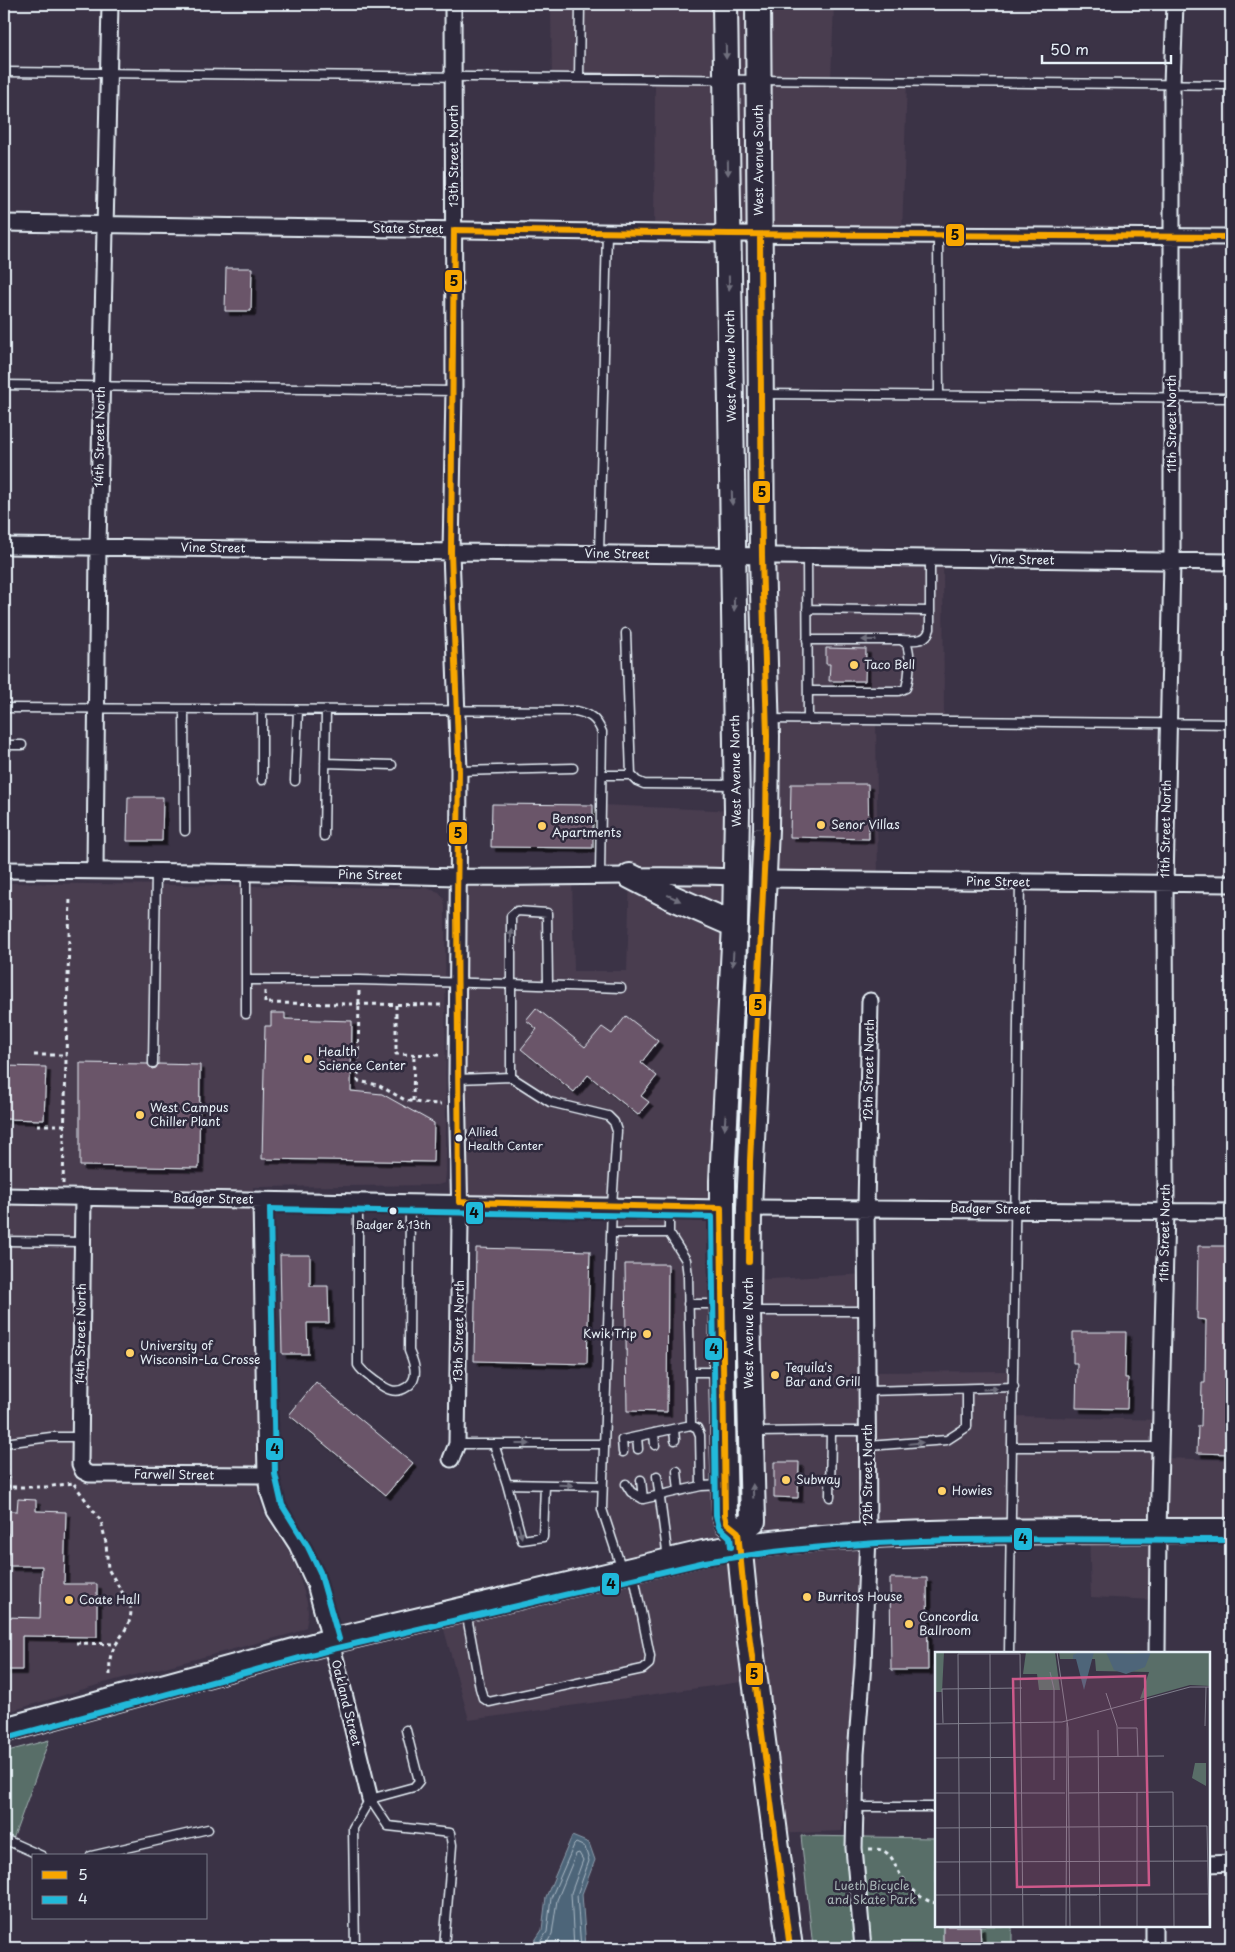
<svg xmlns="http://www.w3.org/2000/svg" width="1235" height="1952" font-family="'Playpen Sans',sans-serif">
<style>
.built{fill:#493d50}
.green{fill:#596e68;stroke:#a0b0b0}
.water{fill:#4e6579;stroke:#8c9dac}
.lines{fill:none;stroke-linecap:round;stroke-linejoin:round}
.shore{stroke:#aab9c5;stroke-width:1}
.building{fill:#6b5569;stroke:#e8f1f8;filter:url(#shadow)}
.lane-casing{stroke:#e8f1f8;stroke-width:11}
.street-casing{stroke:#e8f1f8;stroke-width:19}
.primary-casing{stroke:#e8f1f8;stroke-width:28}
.path{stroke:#e8f1f8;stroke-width:3;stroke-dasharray:4 4;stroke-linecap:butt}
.lane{stroke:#2f2a3d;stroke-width:8}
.street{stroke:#2f2a3d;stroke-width:15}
.primary{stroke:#2f2a3d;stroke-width:24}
.bus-1-casing{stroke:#2f2a3d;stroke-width:10}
.bus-2-casing{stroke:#2f2a3d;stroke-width:10}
.bus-1{stroke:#f7a600;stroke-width:6}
.bus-2{stroke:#20b9da;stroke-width:6}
.oneway{fill:#70707e}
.poi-dot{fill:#ffd166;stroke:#2f2a3d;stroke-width:2}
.bus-dot{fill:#e8f1f8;stroke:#2f2a3d;stroke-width:2}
.labels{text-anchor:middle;stroke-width:5;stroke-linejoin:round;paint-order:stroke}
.bus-label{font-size:11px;fill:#e8f1f8;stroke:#2f2a3d;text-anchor:start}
.street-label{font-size:12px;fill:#e8f1f8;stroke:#2f2a3d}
.poi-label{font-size:12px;fill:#e8f1f8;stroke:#2f2a3d;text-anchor:start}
.park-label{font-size:12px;fill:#a8b6b7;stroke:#2f2a3d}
.inset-road{fill:none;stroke:#807f8d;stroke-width:1}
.view{fill:#cd598a;fill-opacity:0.15;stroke:#cd598a;stroke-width:2.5}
.inset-edge{fill:none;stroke:#e8f1f8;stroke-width:2.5}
.line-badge{stroke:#2f2a3d;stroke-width:2}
.pale-badge-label{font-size:14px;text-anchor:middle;font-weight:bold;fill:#111}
</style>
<defs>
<filter id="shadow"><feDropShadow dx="4.5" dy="4.5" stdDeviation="0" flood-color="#0009"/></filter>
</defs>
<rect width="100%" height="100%" fill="#3b3346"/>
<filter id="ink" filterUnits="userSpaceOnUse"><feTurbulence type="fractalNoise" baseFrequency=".02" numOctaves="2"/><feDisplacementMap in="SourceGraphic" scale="10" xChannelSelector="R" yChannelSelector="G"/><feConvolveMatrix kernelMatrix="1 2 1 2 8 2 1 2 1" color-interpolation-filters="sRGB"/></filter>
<g filter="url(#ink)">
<path class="built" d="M551 4H834L831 80 907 81 902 235 654 233 655 85 552 84Z
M762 556 943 558 944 721H876L878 881 764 879Z
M602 805 737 811 726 1278 737 1355 749 1280 867 1274V1372L1014 1371V1416L1161 1420 1160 1458 1231 1460V1531H1158L1157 1600 1091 1597 1089 1531 868 1535 842 1831 775 1834 755 1680 469 1720 440 1615 622 1572 602 1509 612 1206 459 1202 458 877 572 875 574 971H627L630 876 600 875Z
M4 883 426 888 439 892 444 899 445 907 446 1172 445 1183 438 1185 253 1187 258 1496 266 1517 291 1555 298 1573 307 1602 308 1613 306 1627 294 1633 104 1683 4 1713Z"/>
<path class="green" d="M49 1740 4 1864V1752Z
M801 1836 936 1838V1926H1012V1948H813Z"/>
<path class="water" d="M572 1836 589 1843 595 1860 582 1894 586 1948H530L542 1930 546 1897Z"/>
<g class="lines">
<path class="shore" d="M536 1948 547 1932 551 1898 574 1845 576 1843 585 1847 589 1861 577 1895 581 1948
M544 1948 552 1934 557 1900 576 1854 579 1853 583 1860 571 1893 574 1948"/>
</g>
<path class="building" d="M226 268H252L251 311H225Z
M826 648 866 649 865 681H829L830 664H826Z
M791 784H868L869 839 790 837Z
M128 797H163L162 841H127Z
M492 804 593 805V848L491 847Z
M536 1008 585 1047 602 1027 612 1034 626 1016 658 1041 641 1063 657 1076 641 1096 649 1102 638 1115 588 1075 574 1092 521 1049 537 1029 526 1020Z
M271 1013H285V1019L352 1021 351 1091 382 1094 434 1123 433 1162 262 1159 265 1026H271Z
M80 1063 148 1064 152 1069 156 1068 158 1064 200 1065 199 1168 80 1166Z
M4 1066 46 1067 44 1120 4 1119Z
M1198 1246H1231L1229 1396H1231V1454L1197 1453 1198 1426H1201L1202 1383H1205L1206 1320 1197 1319Z
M476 1248 590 1251 587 1364 474 1361Z
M280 1255H310V1286H328L329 1323H307L308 1354H282Z
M625 1264H668L667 1412 627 1411Z
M1073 1332H1126L1125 1378H1128L1127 1409 1076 1408 1077 1363H1073Z
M316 1382 413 1463 386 1495 289 1415Z
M774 1462H799L798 1498 774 1497Z
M18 1499 36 1500V1511L66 1512 64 1584H97V1637L22 1636V1670H4V1617L40 1618 42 1566H8L9 1511H17Z
M890 1578H927L928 1670H891Z
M943 1926H980L981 1945 943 1946Z"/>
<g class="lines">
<g class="lane-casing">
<path id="lane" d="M4 72 1231 85
M579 78 580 4
M938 235 939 395
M4 385 454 391
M763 394 1231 398
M599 554 607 232
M807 556 808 719
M807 609 930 611
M626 633 631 775 637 781 644 784 734 785
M807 640H901L907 644C911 657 910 675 906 688L899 691H808
M901 640C914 640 926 643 930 629V558
M4 708 576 711C590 714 596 718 602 732L600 875
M184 710 185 831
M262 710V780
M768 719 1231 724
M4 745H22
M325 763 392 765
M459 771 573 768
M602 775H631
M295 781 298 710
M324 836 326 710
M246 980H359L511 984V1077L550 1102 608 1116 614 1122 617 1131 612 1205 602 1509 622 1570
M548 985 547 913 517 911 511 916V984L621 988
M246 1014V873
M153 1063 156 872
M457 1079 511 1077
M358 1202V1365C362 1372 369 1376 375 1381 386 1389 395 1395 407 1387 410 1385 413 1382 414 1378 417 1369 412 1358 409 1351L410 1203
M611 1233H669
M4 1241 83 1242
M688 1304H720
M751 1311H867
M690 1372H720
M867 1391 1014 1387
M691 1425 697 1428 700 1435 701 1486 722 1485
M674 1429 675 1440
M831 1431H868
M752 1432 831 1431 830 1497
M654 1433 655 1445
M637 1437 638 1449
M4 1443 51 1437H80
M457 1444H604
M494 1444 507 1484 603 1486
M868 1446 947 1440 967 1427V1390
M1013 1447H1160
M623 1452 622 1440 691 1425 688 1276 686 1260 669 1233V1207
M677 1471 679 1491
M657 1476 668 1559
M641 1480 643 1499
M507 1484 522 1540 543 1537 545 1485
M626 1484 631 1492 643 1499 701 1486
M466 1611 480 1688 483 1698 489 1702 643 1669 649 1664 650 1656 633 1571
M1009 1653 1020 882
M370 1799 388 1826 450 1833 452 1845 444 1948
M855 1807H936
M4 1839 42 1856
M91 1856 208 1829
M355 1948 353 1828 370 1799 414 1787 419 1781 406 1730"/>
</g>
<g class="street-casing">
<path id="street" d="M4 223 729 234 1231 237
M4 546 1231 562
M4 870C155 871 306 873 457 877 550 879 643 873 737 877
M95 871 98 546 110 4
M764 879 1231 884
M4 1196 721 1208
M83 1197 80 1464 83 1471 89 1474 266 1475
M261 1200 266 1475 268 1490 275 1511 297 1545 315 1584 338 1669 370 1799
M749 1208 1231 1212
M451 1459 457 1444 460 1222 457 1079 459 771 451 552 454 391 453 4
M1157 1653 1158 1531 1166 1211 1165 883 1172 562V84L1175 4
M1209 1864 1231 1863
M863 1948 854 1848 855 1807 856 1754 863 1664 868 1535 866 1208 870 1001
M1154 1948V1926"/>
</g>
<g class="primary-casing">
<path id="primary" d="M725 4 737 811 735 925 722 1181V1372L725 1515 727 1523 738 1532 745 1603 790 1948
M630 876 671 897 735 925
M738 1532 753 1521 748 1311 749 1208 766 829 767 736 762 556 758 4
M4 1730 331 1641 703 1553C779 1539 855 1535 932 1533 1032 1530 1132 1531 1231 1531"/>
</g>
<path class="path" d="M265 991V1003L441 1005
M359 991 358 1081 378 1085 405 1100 421 1103 441 1104
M396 1005V1054L440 1055
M34 1055H67
M413 1101 414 1055
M37 1125H65
M63 1184 70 897
M6 1453 9 1488
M74 1484 101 1521 106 1543 108 1569 130 1605C135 1625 117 1637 111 1655 109 1661 110 1668 110 1675
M4 1487H46L73 1483
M76 1643 117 1644
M869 1849C876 1849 883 1849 888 1854 894 1859 896 1868 900 1874 909 1887 920 1900 936 1903"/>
<use href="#lane" class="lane"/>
<use href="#street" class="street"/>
<use href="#primary" class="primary"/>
<g class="bus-1-casing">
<path id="bus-1" d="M749 1262 750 1161 766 829 767 736 762 556 760 235
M790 1948 745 1603 738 1532 727 1523 725 1515 721 1208 459 1202 457 900 459 771 451 552 454 230 729 234 1231 237"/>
</g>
<g class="bus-2-casing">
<path id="bus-2" d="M339 1639 320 1572 308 1547 282 1505 275 1474 270 1209 712 1217 716 1515 719 1527 730 1537 731 1547
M6 1738 333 1649 705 1562C878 1532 1056 1540 1231 1540"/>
</g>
<use href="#bus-1" class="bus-1"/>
<use href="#bus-2" class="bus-2"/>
</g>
<defs><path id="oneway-solid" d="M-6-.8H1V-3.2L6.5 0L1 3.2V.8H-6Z" transform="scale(1.25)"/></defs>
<g class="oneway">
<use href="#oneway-solid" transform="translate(726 52) rotate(89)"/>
<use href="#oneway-solid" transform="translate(728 168) rotate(89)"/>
<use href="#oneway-solid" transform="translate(729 283) rotate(89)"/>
<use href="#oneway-solid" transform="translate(732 498) rotate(89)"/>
<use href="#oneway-solid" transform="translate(734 604) rotate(89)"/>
<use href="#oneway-solid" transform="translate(869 640) rotate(-180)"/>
<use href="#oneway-solid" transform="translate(674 898) rotate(25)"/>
<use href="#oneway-solid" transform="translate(511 936) rotate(-91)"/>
<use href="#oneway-solid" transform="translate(733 959) rotate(93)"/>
<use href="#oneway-solid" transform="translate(725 1122) rotate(94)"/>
<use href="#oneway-solid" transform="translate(990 1389) rotate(-3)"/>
<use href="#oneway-solid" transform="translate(916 1443) rotate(-5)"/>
<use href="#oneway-solid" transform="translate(523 1444)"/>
<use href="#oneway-solid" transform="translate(566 1485) rotate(1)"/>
<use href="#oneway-solid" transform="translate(753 1491) rotate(-92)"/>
<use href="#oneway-solid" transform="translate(520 1531) rotate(76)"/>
</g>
</g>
<g class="poi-dot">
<circle cx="854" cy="665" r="5"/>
<circle cx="821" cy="825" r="5"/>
<circle cx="542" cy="826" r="5"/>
<circle cx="308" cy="1059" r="5"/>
<circle cx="140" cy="1115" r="5"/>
<circle cx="647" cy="1334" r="5"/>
<circle cx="130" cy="1353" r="5"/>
<circle cx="775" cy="1375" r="5"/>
<circle cx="786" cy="1480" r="5"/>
<circle cx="942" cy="1491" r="5"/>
<circle cx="807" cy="1597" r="5"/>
<circle cx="69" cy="1600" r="5"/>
<circle cx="909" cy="1624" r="5"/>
</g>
<g class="bus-dot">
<circle cx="459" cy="1138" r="4.5"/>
<circle cx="393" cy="1211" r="4.5"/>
</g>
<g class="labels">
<g class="bus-label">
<text x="468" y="1136">Allied<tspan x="468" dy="14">Health Center</tspan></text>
<text x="393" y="1229" text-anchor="middle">Badger &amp; 13th</text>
</g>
<g class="street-label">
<text transform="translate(454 156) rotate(-90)" y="4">13th Street North</text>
<text transform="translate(759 160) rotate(-90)" y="4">West Avenue South</text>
<text transform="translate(408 229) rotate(1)" y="4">State Street</text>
<text transform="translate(731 366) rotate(-91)" y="4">West Avenue North</text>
<text transform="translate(1172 424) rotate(-90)" y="4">11th Street North</text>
<text transform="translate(100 437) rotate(-89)" y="4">14th Street North</text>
<text transform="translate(213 548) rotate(1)" y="4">Vine Street</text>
<text transform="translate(617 554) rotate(1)" y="4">Vine Street</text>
<text transform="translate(1022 560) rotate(1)" y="4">Vine Street</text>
<text transform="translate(736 771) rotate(-91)" y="4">West Avenue North</text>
<text transform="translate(1166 829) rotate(-89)" y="4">11th Street North</text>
<text transform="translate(370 875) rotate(1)" y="4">Pine Street</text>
<text transform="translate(998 882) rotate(1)" y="4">Pine Street</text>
<text transform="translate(869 1070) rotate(-89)" y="4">12th Street North</text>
<text transform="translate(213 1199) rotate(1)" y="4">Badger Street</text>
<text transform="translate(990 1209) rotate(1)" y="4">Badger Street</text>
<text transform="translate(1165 1233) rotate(-89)" y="4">11th Street North</text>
<text transform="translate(459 1331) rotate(-89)" y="4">13th Street North</text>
<text transform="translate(749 1333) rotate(-90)" y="4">West Avenue North</text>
<text transform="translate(81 1334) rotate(-89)" y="4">14th Street North</text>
<text transform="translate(174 1475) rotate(1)" y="4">Farwell Street</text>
<text transform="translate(868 1475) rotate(-90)" y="4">12th Street North</text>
<text transform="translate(346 1703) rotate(76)" y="4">Oakland Street</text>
</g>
<g class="poi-label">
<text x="864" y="669">Taco Bell</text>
<text x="552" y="823">Benson<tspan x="552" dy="14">Apartments</tspan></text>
<text x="831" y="829">Senor Villas</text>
<text x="318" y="1056">Health<tspan x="318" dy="14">Science Center</tspan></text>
<text x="150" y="1112">West Campus<tspan x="150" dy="14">Chiller Plant</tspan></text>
<text x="637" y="1338" text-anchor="end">Kwik Trip</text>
<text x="140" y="1350">University of<tspan x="140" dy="14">Wisconsin-La Crosse</tspan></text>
<text x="785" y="1372">Tequila's<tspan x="785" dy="14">Bar and Grill</tspan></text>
<text x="796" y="1484">Subway</text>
<text x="952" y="1495">Howies</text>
<text x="817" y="1601">Burritos House</text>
<text x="79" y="1604">Coate Hall</text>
<text x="919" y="1621">Concordia<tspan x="919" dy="14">Ballroom</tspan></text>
</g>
<g class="park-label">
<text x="872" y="1890">Lueth Bicycle<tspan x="872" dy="14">and Skate Park</tspan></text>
</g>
</g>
<g transform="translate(935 1652)">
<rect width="275" height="275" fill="#3b3346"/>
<path d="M0 0H9L7 40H0ZM91 0H120L125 38H104L102 22H88ZM124 0H275V34L255 33 205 47 214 20 161 19 160 7H125ZM260 111H271V134L257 126Z" fill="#596e68"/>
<path d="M144 0H159L149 38 141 7H138V3ZM171 0 197 2 216 0 210 15 191 22 179 18Z" fill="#4e6579"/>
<path class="inset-road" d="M122 0 133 76 135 275M55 2 56 275M115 20 119 37V128M171 41 182 74 183 105M8 71 7 37 87 36M0 72 127 70 255 35H275M270 74 271 35M183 76H202L203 105M163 78 165 275M134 105 229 104M0 106 131 105M0 141H130M134 141 238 140 239 275M0 176 272 174 274 275M0 210 273 209M0 243 273 242M105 243H162M25 275 23 2H85L88 275M131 275 132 71M202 275V140"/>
<path class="view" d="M210 24 214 233 82 235 78 27Z"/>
<rect width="275" height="275" class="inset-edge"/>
</g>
<g class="line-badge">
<rect x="945" y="223" width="20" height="24" rx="5" fill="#f7a600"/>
<rect x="444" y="269" width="19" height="24" rx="5" fill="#f7a600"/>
<rect x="752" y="480" width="19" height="24" rx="5" fill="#f7a600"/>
<rect x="448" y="821" width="20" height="24" rx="5" fill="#f7a600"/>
<rect x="748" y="993" width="19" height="24" rx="5" fill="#f7a600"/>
<rect x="465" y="1201" width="19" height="24" rx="5" fill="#20b9da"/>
<rect x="704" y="1337" width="19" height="24" rx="5" fill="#20b9da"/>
<rect x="265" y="1437" width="19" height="24" rx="5" fill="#20b9da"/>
<rect x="1013" y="1527" width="20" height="24" rx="5" fill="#20b9da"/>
<rect x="601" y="1572" width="19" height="24" rx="5" fill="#20b9da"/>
<rect x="745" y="1662" width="19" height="24" rx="5" fill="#f7a600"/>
</g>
<g class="pale-badge-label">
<text x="955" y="240">5</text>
<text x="454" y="286">5</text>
<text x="762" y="497">5</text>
<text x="458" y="838">5</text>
<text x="758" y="1010">5</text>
<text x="474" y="1218">4</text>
<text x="714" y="1354">4</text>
<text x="275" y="1454">4</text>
<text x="1023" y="1544">4</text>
<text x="611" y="1589">4</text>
<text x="754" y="1679">5</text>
</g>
<rect width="1235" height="1952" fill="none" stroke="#2f2a3d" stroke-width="20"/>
<rect x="10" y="10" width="1215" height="1932" fill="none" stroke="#e8f1f8" stroke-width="2" filter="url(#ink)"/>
<rect x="32" y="1854" width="175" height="65" fill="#2f2a3d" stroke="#797a88"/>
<rect x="42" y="1871" width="25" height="8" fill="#f7a600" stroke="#797a88"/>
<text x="78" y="1880" font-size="15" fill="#e8f1f8">5</text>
<rect x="42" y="1896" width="25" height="8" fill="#20b9da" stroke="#797a88"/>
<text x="78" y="1904" font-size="15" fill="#e8f1f8">4</text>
<path d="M1042 55v8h129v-8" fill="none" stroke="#e8f1f8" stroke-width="2.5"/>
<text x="1050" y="55" font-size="15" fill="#e8f1f8" stroke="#2f2a3d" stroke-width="4" paint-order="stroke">50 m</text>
</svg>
